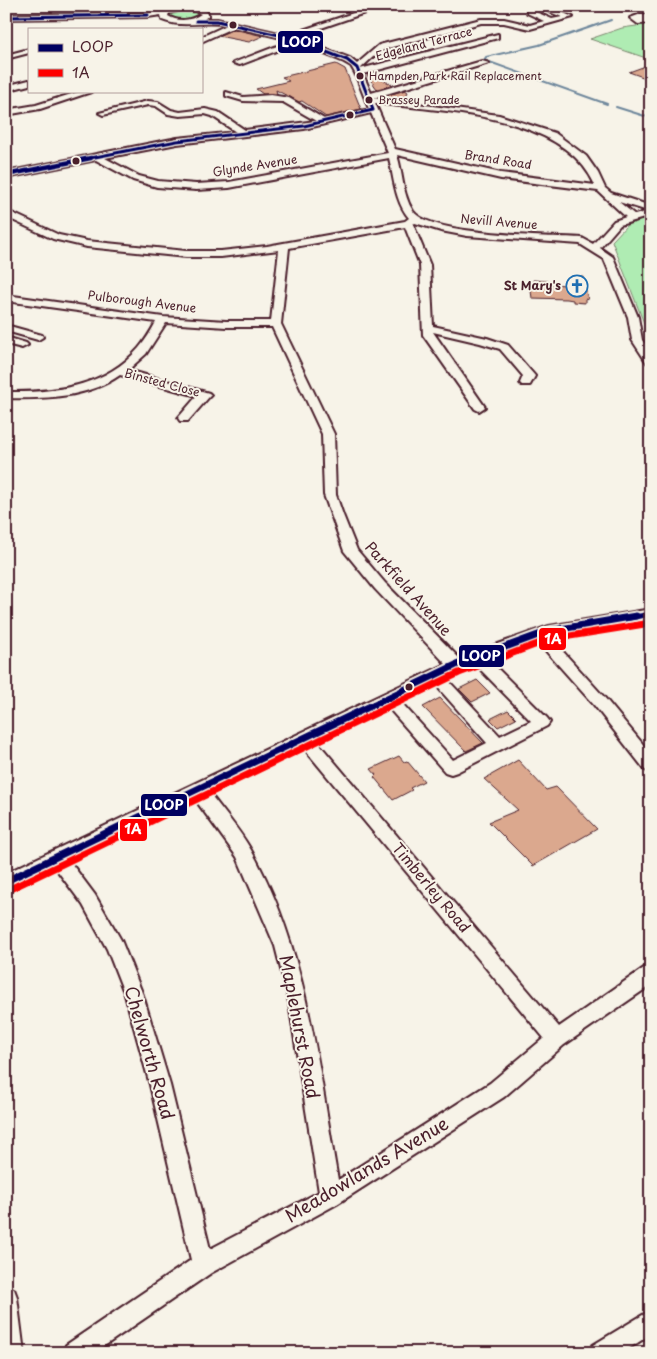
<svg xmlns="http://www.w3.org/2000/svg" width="657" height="1359" font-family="'Playpen Sans',sans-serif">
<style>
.green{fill:#afecb3;stroke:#7c866f}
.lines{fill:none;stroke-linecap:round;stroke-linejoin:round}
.stream{stroke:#6d869b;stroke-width:2}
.building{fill:#dba88e;stroke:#4a1f2b}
.minor-casing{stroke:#4a1f2b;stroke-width:4}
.minor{fill:#f7f3e8;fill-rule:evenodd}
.bus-1-far3-casing{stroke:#f7f3e8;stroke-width:5}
.bus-1-far2-casing{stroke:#f7f3e8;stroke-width:7}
.bus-1-far1-casing{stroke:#f7f3e8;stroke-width:8}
.bus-1-casing{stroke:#f7f3e8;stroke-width:11}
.bus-2-casing{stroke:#f7f3e8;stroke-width:11}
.bus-1-far3{stroke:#000060;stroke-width:3}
.bus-1-far2{stroke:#000060;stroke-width:4.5}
.bus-1-far1{stroke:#000060;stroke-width:5}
.bus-1{stroke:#000060;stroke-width:7}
.bus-2{stroke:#f00;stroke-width:7}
.bus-dot{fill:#4a1f2b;stroke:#f7f3e8;stroke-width:2}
.labels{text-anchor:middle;stroke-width:4;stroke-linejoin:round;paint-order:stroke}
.far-bus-label{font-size:11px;fill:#4a1f2b;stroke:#f7f3e8;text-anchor:start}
.far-street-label{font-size:12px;fill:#4a1f2b;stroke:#f7f3e8}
.far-poi-label{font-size:12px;font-weight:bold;fill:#4a1f2b;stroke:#f7f3e8;text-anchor:end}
.street-label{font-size:15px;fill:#4a1f2b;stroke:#f7f3e8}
.near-street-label{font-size:18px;fill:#4a1f2b;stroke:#f7f3e8}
.line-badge{stroke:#f7f3e8;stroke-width:2}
.badge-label{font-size:14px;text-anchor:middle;font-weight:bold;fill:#fff}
</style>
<rect width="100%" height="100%" fill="#f7f3e8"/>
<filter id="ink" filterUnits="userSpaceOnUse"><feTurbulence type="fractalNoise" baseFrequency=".02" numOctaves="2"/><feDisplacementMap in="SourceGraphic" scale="10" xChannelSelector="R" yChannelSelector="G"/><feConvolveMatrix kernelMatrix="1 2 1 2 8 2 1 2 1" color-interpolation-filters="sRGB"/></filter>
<g filter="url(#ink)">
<path class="green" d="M184 10 197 11 201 15C190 19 179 23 169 16L171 12Z
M651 24 649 59 590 39 622 28Z
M651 217V341L612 241 627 225Z"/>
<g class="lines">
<path class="stream" d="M607 104 484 60 486 57 539 45 611 20
M616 107 651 118"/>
</g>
<path class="building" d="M234 29 242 31 263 36 249 42 218 36Z
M336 64 345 69 361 109 326 117 302 101 299 102 276 90 277 94H263L256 89 289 81 282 77Z
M651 64V80L629 72Z
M370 74 381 79 393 85 377 89 367 75Z
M405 90 408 92 404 100 391 99 388 95Z
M571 277H583L588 300 585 299V303L573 302V300L567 299 532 298 530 284H533V280L547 281V284L568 285 567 281H572Z
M477 680 490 693 472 702 459 689Z
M440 698 461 720 483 743 466 751 423 707Z
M508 710 516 718 498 727 490 719Z
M399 756 404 762 407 761 424 781 410 788 412 790 393 800 374 777 376 775 371 769Z
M518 760 546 790 556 787 597 829 533 866 489 822 518 810 484 779Z"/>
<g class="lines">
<g class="minor-casing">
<path id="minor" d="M181 6 196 7 206 11 209 15 204 19H217L288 35 374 6H385L295 37 350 58 357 64 379 45 481 19H504L530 25 544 21 527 13V11L547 6 573 17 530 29 504 23H481L385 49 373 57 360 69 498 34V38L363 74 371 93 482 61 489 63 373 98 499 115 555 133 586 156 598 173 605 188 611 193 651 206V216L620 225 600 248 613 257 638 317 642 340 651 352V364L647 363 632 340 628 317 604 259 580 244 467 236 441 231 415 223 413 224 430 265 433 326 487 338 508 345 535 376 530 385H522L520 383 523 376 500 349 480 343 433 332 485 407 479 411 475 409 423 335 420 265 405 227 289 248 281 324 334 434 336 495 343 515 357 550 385 583 459 658 549 626 651 609V619L549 636 604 697 651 754V772L645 770 594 705 537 641 488 659 547 718 550 722 547 726 457 772 451 774 445 772 386 705 315 739 559 1027 644 968 651 966V985L564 1045 504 1097 337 1204 211 1273 94 1353H63L66 1345 191 1260 150 1085 125 995 107 949 83 905 54 866 6 888V873L446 664 375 589 344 551 324 495 322 434 272 327H226L166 323 146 354 128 370 209 393 211 395 209 397 188 421H180L178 418 197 396 120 375C87 398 45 399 6 398V392C55 393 105 387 139 348 146 340 151 331 156 322L6 301V295L163 317 226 321H271L279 250 221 257H186L87 247 53 239 6 217V210L59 235 87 241 186 251H221L267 246 405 221 409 218C395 201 394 179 389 158L229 188 196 190 157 187 133 180 96 160 6 178V172L177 138 236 132 212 116 205 114 180 116 168 114 156 106 148 105 103 115 99 113 148 101 158 102 171 110 180 112 205 109 218 112 245 130 316 121 283 102 243 101 226 96V92L243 97 271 95 289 98 324 119 369 109 355 73 351 66 344 62 297 43 240 65 233 63 290 41 286 39 234 27 201 42V37L227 25C205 20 183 29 162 20L161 15 148 17 6 19V15L148 13ZM182 10 195 11 201 14C191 21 178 22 168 16L169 13ZM545 10 562 17 552 19 536 12ZM375 103C444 112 563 113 595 185L501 173 395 149ZM371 113 388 153 229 182 196 184 158 181 139 176 105 158 177 144 304 129ZM397 155 501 179 598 191 626 217 614 221 593 244 582 238C550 236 430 236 413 211 402 194 403 173 397 155ZM619 202 648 211 635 215ZM475 664 531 721 500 736 445 677ZM433 682 487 743 453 760 398 699ZM302 746 544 1038 490 1083 338 1180C318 1068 308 951 251 850 239 829 222 810 208 791ZM194 798 237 857 275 946 288 997 319 1192 210 1249 170 1085 143 995 121 940 95 895 68 859Z
M641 14 651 15V23L638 24 630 18Z
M29 49V53L6 59V55Z
M29 80V85L6 91V86Z
M81 91 91 92 40 109 6 115V110L36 105Z
M6 325 42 335 43 337 38 340 6 331Z
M6 337 26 343 28 345 22 348 6 344Z
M6 1286 14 1289 17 1297 24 1353H6Z
M651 1310V1334L622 1353H590L593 1345Z"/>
</g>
<use href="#minor" class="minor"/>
<g class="bus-1-far3-casing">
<path id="bus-1-far3" d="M6 17 148 15
M196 21H217L288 37 347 60 357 68 373 110
M85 159 177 141 304 126 373 110"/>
</g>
<g class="bus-1-far2-casing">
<path id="bus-1-far2" d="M6 175 91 158"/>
</g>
<g class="bus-1-far1-casing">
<path id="bus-1-far1" d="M629 618 651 614"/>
</g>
<g class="bus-1-casing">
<path id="bus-1" d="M6 881 456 665 549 631 636 616"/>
</g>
<g class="bus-2-casing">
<path id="bus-2" d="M10 889 459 673 551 639 651 623"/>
</g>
<use href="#bus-1-far3" class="bus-1-far3"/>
<use href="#bus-1-far2" class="bus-1-far2"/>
<use href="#bus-1-far1" class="bus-1-far1"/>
<use href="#bus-1" class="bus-1"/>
<use href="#bus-2" class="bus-2"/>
</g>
</g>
<defs>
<g id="church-ring" transform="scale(1.125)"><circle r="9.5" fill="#f7f3e8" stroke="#1f6fb2" stroke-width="1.5"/><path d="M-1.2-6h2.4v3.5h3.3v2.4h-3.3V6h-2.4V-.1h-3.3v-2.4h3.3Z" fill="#1f6fb2"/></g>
</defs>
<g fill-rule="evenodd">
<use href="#church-ring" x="577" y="286"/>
</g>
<g class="bus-dot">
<circle cx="233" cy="25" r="4.5"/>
<circle cx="360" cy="76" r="4.5"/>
<circle cx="369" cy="100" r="4.5"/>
<circle cx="350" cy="115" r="4.5"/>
<circle cx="76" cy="161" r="4.5"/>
<circle cx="409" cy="687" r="4.5"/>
</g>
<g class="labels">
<g class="far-bus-label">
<text x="369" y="80">Hampden Park Rail Replacement</text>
<text x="378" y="104">Brassey Parade</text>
</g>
<g class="far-street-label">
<text transform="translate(424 44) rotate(-15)" y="4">Edgeland Terrace</text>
<text transform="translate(498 160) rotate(9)" y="4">Brand Road</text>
<text transform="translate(255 166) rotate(-9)" y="4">Glynde Avenue</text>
<text transform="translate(499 222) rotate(5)" y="4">Nevill Avenue</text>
<text transform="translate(142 302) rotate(7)" y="4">Pulborough Avenue</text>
<text transform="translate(162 383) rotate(15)" y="4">Binsted Close</text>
</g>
<g class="far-poi-label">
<text x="561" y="290">St Mary's</text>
</g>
<g class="street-label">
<text transform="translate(408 589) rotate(48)" y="5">Parkfield Avenue</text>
<text transform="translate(431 888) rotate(50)" y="5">Timberley Road</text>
</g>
<g class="near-street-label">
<text transform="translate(299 1027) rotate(79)" y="6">Maplehurst Road</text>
<text transform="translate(149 1053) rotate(74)" y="6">Chelworth Road</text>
<text transform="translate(367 1170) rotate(-31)" y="6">Meadowlands Avenue</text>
</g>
</g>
<g class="line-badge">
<rect x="277" y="30" width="47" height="24" rx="5" fill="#000060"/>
<rect x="538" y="627" width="29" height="24" rx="5" fill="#f00"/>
<rect x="458" y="644" width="47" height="24" rx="5" fill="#000060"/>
<rect x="140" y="793" width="48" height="24" rx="5" fill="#000060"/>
<rect x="119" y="818" width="29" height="24" rx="5" fill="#f00"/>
</g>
<g class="badge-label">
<text x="301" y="47">LOOP</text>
<text x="553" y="644">1A</text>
<text x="481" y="661">LOOP</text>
<text x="164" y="810">LOOP</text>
<text x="133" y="834">1A</text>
</g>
<rect width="657" height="1359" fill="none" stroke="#f7f3e8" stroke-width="25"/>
<rect x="12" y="12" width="632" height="1334" fill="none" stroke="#4a1f2b" stroke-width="2" filter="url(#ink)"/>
<rect x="28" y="28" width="175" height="65" fill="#f7f3e8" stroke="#b29e9c"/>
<rect x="38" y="44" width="25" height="8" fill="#000060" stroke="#b29e9c"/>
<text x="72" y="52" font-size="15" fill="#4a1f2b">LOOP</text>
<rect x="38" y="69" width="25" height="8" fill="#ff0000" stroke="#b29e9c"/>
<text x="72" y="78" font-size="15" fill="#4a1f2b">1A</text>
</svg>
